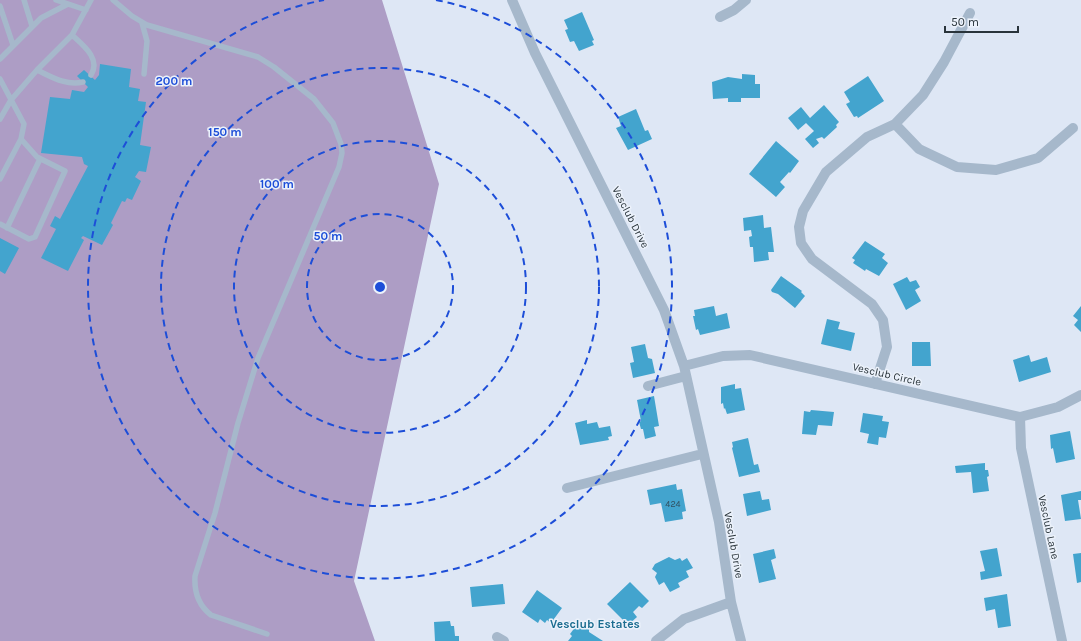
<svg xmlns="http://www.w3.org/2000/svg" width="1081" height="641" font-family="Karla,sans-serif">
<style>
.green{fill:#ad9dc5}
.building{fill:#43a4ce}
.lines{fill:none;stroke-linecap:round;stroke-linejoin:round}
.service{stroke:#a6b8cb;stroke-width:5.5}
.minor{stroke:#a6b8cb;stroke-width:10}
.ring{fill:none;stroke:#1d4ed8;stroke-width:2;stroke-dasharray:7 5}
.labels{text-anchor:middle;stroke-width:3;stroke-linejoin:round;paint-order:stroke}
.number-label{font-size:9px;fill:#305060}
.street-label{font-size:11px;fill:#29343b;stroke:#ecf2fb}
.neighbourhood-label{font-size:12px;font-weight:bold;fill:#1c6d90;stroke:#ecf2fb}
.centre{fill:#1d4ed8;stroke:#ecf2fb;stroke-width:2}
.ring-label{font-size:12px;text-anchor:middle;font-weight:bold;fill:#1d4ed8;stroke:#ecf2fb;stroke-width:3;stroke-linejoin:round;paint-order:stroke}
</style>
<rect width="100%" height="100%" fill="#dee7f5"/>
<path class="green" d="M0 0H382L439 184 354 581 375 641H0Z"/>
<path class="building" d="M582 12 594 40 592 41 594 45 579 51 574 41 570 42 565 30 568 29 564 20Z
M100 64 131 69 129 87 140 89 138 101 146 102 140 145 151 147 146 172 139 171 135 177 141 181 132 200 127 198 125 202 122 201 111 223 113 225 102 245 83 236 81 238 84 240 68 271 41 258 56 229 50 226 55 216 60 219 88 166 84 164 82 157 41 153 50 97 70 99 72 90 84 92 88 87 77 76 84 70 95 80 99 75Z
M742 74 755 75V84H760V98H741V102H728V98L713 99 712 82 728 77 742 79Z
M868 76 884 101 858 118 857 116 854 117 846 104 850 102 844 92Z
M824 105 839 122 836 125 837 127 824 139 822 137 816 139 819 143 813 148 805 139 814 131 806 123 798 130 788 118 801 107 810 118Z
M636 109 645 131 648 130 652 139 628 150 616 128 621 126 618 117Z
M776 141 799 161 790 173 789 172 780 182 785 187 776 197 749 174Z
M763 215 764 228 771 227 774 252H768L769 260 754 262 753 247H750L749 237 752 236 751 230 744 231 743 218Z
M0 238 19 248 5 274 0 271Z
M865 241 885 254 882 258 888 263 879 276 866 269 865 271 853 263 855 260 852 258Z
M781 276 802 291 801 292 805 296 795 308 778 294 772 292 771 290Z
M907 277 910 282 916 280 920 287 915 290 921 301 906 310 893 284Z
M714 306 716 316 727 313 730 328 700 335 698 329 696 330 693 316H695L694 310Z
M1081 306V332L1074 325 1078 320 1073 316Z
M827 319 840 322 838 329 855 333 851 351 821 344Z
M912 342H930L931 366H912Z
M645 344 648 358 652 359 655 373 633 378 630 363 634 362 631 347Z
M1029 355 1031 362 1047 357 1051 372 1019 382 1013 360Z
M735 384V389L741 388 745 410 727 414 725 408 724 409 723 403 721 404V387Z
M654 396 659 426 654 427 656 436 645 439 643 429H641L639 422 641 421 637 400Z
M811 410 834 412 832 426 818 425 816 435 802 434 804 411 810 412Z
M863 413 883 416 882 421 889 422 886 438 879 437 878 445 867 443 869 434 860 432Z
M587 420V424L597 422 599 428 610 426 612 436 608 437 609 440 580 445 575 423Z
M1070 431 1075 459 1056 463 1053 448 1051 449 1050 435Z
M748 438 754 465 758 464 760 472 739 477 732 448 733 447 732 442Z
M985 463V470H988L989 476 987 477 989 491 973 493 971 472 956 473 955 466Z
M676 484 677 490 682 489 686 511 682 512 683 519 665 522 661 503 650 505 647 490Z
M760 491 762 500 769 499 771 510 747 516 743 494Z
M1081 491V500H1078L1081 519 1065 521 1061 495Z
M997 548 1002 576 981 580 980 572 985 571 980 551Z
M774 549 776 558 771 560 776 579 759 583 753 554Z
M1081 553V582L1077 583 1073 554Z
M669 557 675 560 680 558 682 561 687 558 693 568 686 571 689 577 678 583 680 587 670 592 664 582 659 585 655 577 657 573 652 569 655 564Z
M630 582 649 601 642 608 639 606 633 612 637 617 628 625 607 604Z
M503 584 505 604 472 607 470 587Z
M537 590 562 608 551 623 547 620 545 623 540 619 538 623 522 612Z
M1007 594 1011 626 998 628 995 609 986 611 984 598Z
M450 621 451 626H454L455 636H459V641H435L434 622Z
M586 624 589 627V632L603 641H568L572 636 570 634 576 626 578 628Z"/>
<g class="lines">
<path class="service" d="M24 0 32 26
M56 0 86 10
M113 0 132 16 147 25 258 57 274 67 314 99 333 123 341 144 342 153 339 167 258 358 238 423 215 513 195 576C194 592 198 605 211 615L267 634
M0 6 13 45
M142 23 147 41 144 74
M72 35C84 46 101 59 91 75
M0 59 41 18 68 4
M37 70C52 77 66 86 83 82
M0 79 24 124 21 139 37 157 65 171 35 237 29 239 0 224
M0 119 11 100 37 70 72 35 91 0
M0 179 21 139
M7 228 40 159"/>
<path class="minor" d="M512 0 535 53 664 310 684 366 719 522 731 602 741 641
M720 17 734 10 746 0
M895 124 919 149 957 167 996 170 1038 158 1073 128
M684 366 723 356 750 355 1020 417 1058 407 1081 395
M875 384 887 347 883 320 872 304 812 259 801 243 799 227 803 211 826 172 867 137 895 124 923 95 944 62 970 13
M648 386 686 376
M1020 417 1021 448 1062 641
M567 488 702 454
M497 637 504 641
M656 641 684 619 731 602"/>
</g>
<g class="ring">
<circle cx="380" cy="287" r="73"/>
<circle cx="380" cy="287" r="146"/>
<circle cx="380" cy="287" r="219"/>
<path d="M436 0A292 292 0 1 1 324 0"/>
</g>
<g class="labels">
<g class="number-label">
<text x="673" y="507">424</text>
</g>
<g class="street-label">
<text transform="translate(631 217) rotate(63)" y="4">Vesclub Drive</text>
<text transform="translate(887 374) rotate(13)" y="4">Vesclub Circle</text>
<text transform="translate(1049 527) rotate(78)" y="4">Vesclub Lane</text>
<text transform="translate(734 545) rotate(80)" y="4">Vesclub Drive</text>
</g>
<g class="neighbourhood-label">
<text x="595" y="628">Vesclub Estates</text>
</g>
</g>
<circle cx="380" cy="287" r="6" class="centre"/>
<g class="ring-label">
<text x="174" y="85">200 m</text>
<text x="225" y="136">150 m</text>
<text x="277" y="188">100 m</text>
<text x="328" y="240">50 m</text>
</g>
<path d="M945 26v6h73v-6" fill="none" stroke="#29343b" stroke-width="2"/>
<text x="951" y="26" font-size="12" fill="#29343b" stroke="#ecf2fb" stroke-width="3" paint-order="stroke">50 m</text>
</svg>
